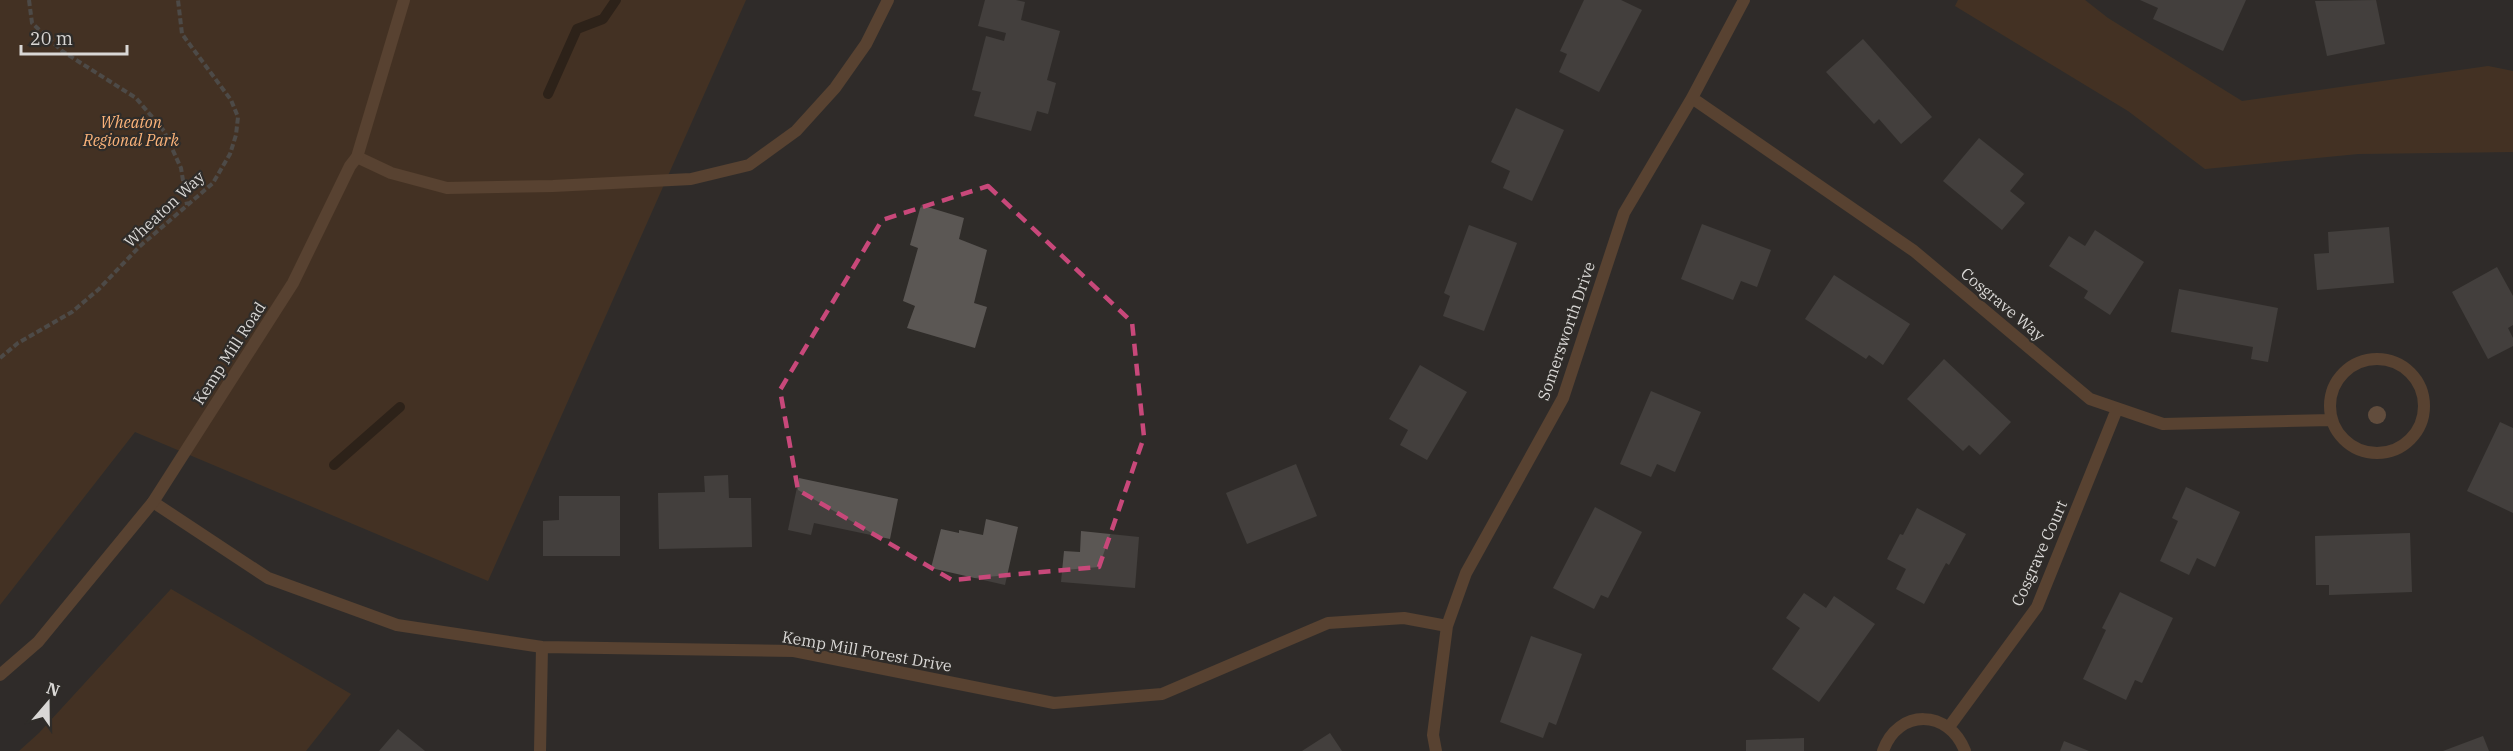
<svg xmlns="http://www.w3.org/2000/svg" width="2513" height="751" font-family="'IBM Plex Serif',serif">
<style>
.green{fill:#5c391b}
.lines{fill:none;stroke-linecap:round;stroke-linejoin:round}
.stream{stroke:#2c1706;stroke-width:10}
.building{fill:#5b5754}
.path{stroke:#716f6c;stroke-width:4;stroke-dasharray:6 3;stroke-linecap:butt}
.service{stroke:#895d3a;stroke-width:12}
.minor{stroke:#895d3a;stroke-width:12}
.tertiary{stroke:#895d3a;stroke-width:12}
.tree{fill:#9f7656}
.marked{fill:none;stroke:#c8487a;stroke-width:4.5;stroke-dasharray:12 8;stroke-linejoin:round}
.labels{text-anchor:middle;stroke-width:4.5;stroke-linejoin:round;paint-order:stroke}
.park-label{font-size:16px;font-style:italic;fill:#fbb37a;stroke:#2f2c29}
.street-label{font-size:16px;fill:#d9d7d5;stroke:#2f2c29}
</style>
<rect width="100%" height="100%" fill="#2f2c29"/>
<path class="green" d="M0 0H746L488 581 135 432 0 605Z
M1958 0H2085L2108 18 2242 101 2488 66 2513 71V152L2358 154 2205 169 2128 111 1955 6Z
M171 589 351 694 306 751H19L39 733Z"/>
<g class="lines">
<path class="stream" d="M548 94 577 29 603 19 616 0
M334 465 400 407"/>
</g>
<path class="building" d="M985 0H1016L1025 2 1021 20 1060 31 1047 80 1056 83 1048 114 1037 111 1031 131 974 116 981 92 972 90 986 36 1004 41 1006 33 978 26Z
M1584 0H1621L1642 10 1599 92 1559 72 1567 54 1560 51Z
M2140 0H2246L2223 51 2153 19 2158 8Z
M2376 0 2385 44 2327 56 2315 1Z
M1863 39 1932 117 1901 144 1879 119 1874 124 1826 72Z
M1516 108 1564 130 1532 201 1503 188 1510 171 1491 162Z
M1979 138 2024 174 2010 191 2025 203 2002 230 1943 181Z
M921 205 964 218 959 239 987 250 974 303 987 307 975 348 907 328 915 306 903 301 918 248 910 245Z
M1702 224 1771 250 1757 287 1741 281 1733 300 1681 279Z
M1469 225 1517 243 1484 331 1443 316 1450 296 1444 293Z
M2389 227 2394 283 2317 290 2314 254 2329 253 2328 232Z
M2095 230 2144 262 2110 315 2084 298 2088 291 2049 266 2069 236 2085 246Z
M2497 267 2513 296V325L2508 328 2513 338V346L2488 359 2452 292Z
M1834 275 1910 324 1883 365 1869 355 1866 359 1805 319Z
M2179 289 2278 308 2268 362 2251 359 2253 347 2171 332Z
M1944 359 2011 422 1980 455 1969 445 1963 451 1907 399Z
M1420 365 1467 392 1427 460 1400 445 1408 430 1389 419Z
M1651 391 1701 412 1675 472 1657 464 1651 477 1620 464Z
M2500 422 2513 428V513L2467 491Z
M1296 464 1317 516 1247 544 1226 493Z
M728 475 729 498H751L752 547 659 549 658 493 705 492 704 476Z
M799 478 898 499 890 539 814 523 811 535 788 530Z
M2186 487 2240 512 2215 567 2197 558 2189 575 2160 561 2178 521 2172 518Z
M559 496H620V556H543V521L559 520Z
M1595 507 1642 532 1608 598 1601 595 1594 609 1553 588Z
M1917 508 1966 534 1949 565 1946 563 1924 604 1896 589 1906 569 1887 559 1900 534 1903 535Z
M986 519 1018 527 1005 585 931 568 941 529 959 533V530L983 535Z
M1081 531 1139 537 1135 588 1061 582 1064 551 1080 552Z
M2410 533 2412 592 2329 595V585H2316L2315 536Z
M2120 592 2173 618 2142 683 2135 680 2126 700 2083 679 2106 630 2102 628Z
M1804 593 1826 608 1834 596 1875 624 1819 702 1772 669 1800 628 1786 618Z
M1531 636 1582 654 1556 725 1549 722 1543 738 1500 722Z
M398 729 425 751H379Z
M1330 733 1342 751H1302Z
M2483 736 2489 751H2443Z
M1804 738V751H1746V740Z
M2064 741 2089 751H2060Z"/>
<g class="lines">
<path class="path" d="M29 0 32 23 62 51 136 98 164 131 181 168 187 205
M0 358 18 343 72 312 99 289 139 247 213 183 230 154 236 135 238 117 231 100 182 34 178 0"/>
<path class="service" d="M357 157 391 173 447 188 553 186 691 179 749 165 796 131 835 88 866 44 888 0"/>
<path class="minor" d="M1692 98 1914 251 2090 399 2163 424 2331 420
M2330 406a47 47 0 1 1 94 0a47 47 0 1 1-94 0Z
M153 502 268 578 397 625 542 647 794 651 1054 703 1162 694 1328 623 1404 618 1447 626
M1949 727 2037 607 2117 409
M540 751 542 647
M1436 751 1433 735 1447 626 1466 573 1563 398 1624 213 1692 98 1744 0
M1883 751C1898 708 1949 709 1965 751"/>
<path class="tertiary" d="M0 675 38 642 153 502 293 283 350 166 357 157 404 0"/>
</g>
<circle class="tree" cx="2377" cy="415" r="9"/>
<path d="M0 0H2513V751H0ZM988 186 1132 322 1144 437 1099 567 952 580 798 490 780 390 882 220Z" fill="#2f2c29" fill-opacity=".55" fill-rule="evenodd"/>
<path class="marked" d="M988 186 1132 322 1144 437 1099 567 952 580 798 490 780 390 882 220Z"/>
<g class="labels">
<g class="park-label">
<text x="131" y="128">Wheaton<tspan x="131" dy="18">Regional Park</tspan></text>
</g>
<g class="street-label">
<text transform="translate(164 209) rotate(-43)" y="6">Wheaton Way</text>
<text transform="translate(2003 304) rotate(40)" y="6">Cosgrave Way</text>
<text transform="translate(1566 331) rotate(-71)" y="6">Somersworth Drive</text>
<text transform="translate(229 353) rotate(-57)" y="6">Kemp Mill Road</text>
<text transform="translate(2039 553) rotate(-66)" y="6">Cosgrave Court</text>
<text transform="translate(867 651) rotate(10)" y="6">Kemp Mill Forest Drive</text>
</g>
</g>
<g transform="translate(48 703) rotate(20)" stroke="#2f2c29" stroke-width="4.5" paint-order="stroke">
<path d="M0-4.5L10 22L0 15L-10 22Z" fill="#d9d7d5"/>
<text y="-9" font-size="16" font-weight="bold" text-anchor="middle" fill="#d9d7d5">N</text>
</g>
<path d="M21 45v9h106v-9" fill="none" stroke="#d9d7d5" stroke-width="3"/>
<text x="30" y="45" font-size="18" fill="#d9d7d5" stroke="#2f2c29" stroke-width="4.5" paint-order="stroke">20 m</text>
</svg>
